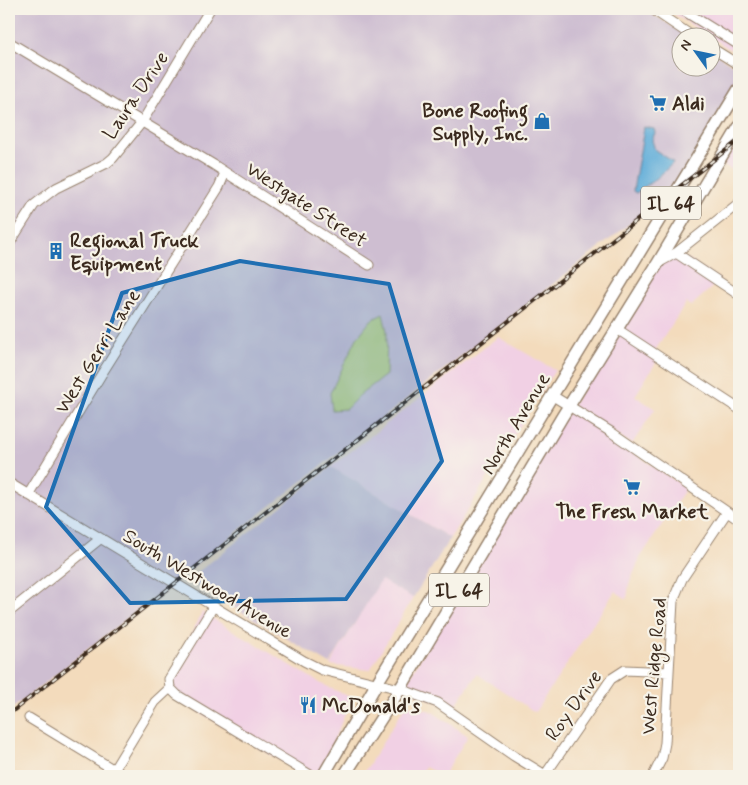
<svg xmlns="http://www.w3.org/2000/svg" width="748" height="785" font-family="Mynerve,sans-serif">
<style>
.built{fill:#f1d0e4}
.industrial{fill:#cebed1}
.green{fill:#bdd478;stroke:#7c7f4b}
.water{fill:#60add9;stroke:#4e6c7c}
.lines{fill:none;stroke-linecap:round;stroke-linejoin:round}
.minor-casing{stroke:#97826d;stroke-width:11}
.major-casing{stroke:#97826d;stroke-width:14}
.minor{stroke:#fff;stroke-width:9}
.major{stroke:#fff;stroke-width:11}
.rail-casing{stroke:#3b2a1e;stroke-width:4}
.rail{stroke:#f7f3e8;stroke-width:2;stroke-dasharray:5.5;stroke-linecap:butt}
.marked{fill:#1f6fb2;fill-opacity:0.2;stroke:#1f6fb2;stroke-width:4;stroke-linejoin:round}
.labels{text-anchor:middle;stroke-width:4.5;stroke-linejoin:round;paint-order:stroke}
.shield{fill:#f7f3e8;stroke:#73665b;stroke-width:1}
.shield-label{font-size:19px;font-weight:bold;fill:#3b2a1e}
.street-label{font-size:20px;fill:#3b2a1e;stroke:#f7f3e8}
.poi-label{font-size:20px;font-weight:bold;fill:#3b2a1e;stroke:#f7f3e8;text-anchor:start}
</style>
<rect width="100%" height="100%" fill="#f7f3e8"/>
<filter id="ink" filterUnits="userSpaceOnUse"><feTurbulence type="fractalNoise" baseFrequency=".02" numOctaves="2"/><feDisplacementMap in="SourceGraphic" scale="10" xChannelSelector="R" yChannelSelector="G"/><feConvolveMatrix kernelMatrix="1 2 1 2 8 2 1 2 1" color-interpolation-filters="sRGB"/></filter>
<filter id="wash" filterUnits="userSpaceOnUse"><feTurbulence type="fractalNoise" baseFrequency=".0096" numOctaves="4" result="noise"/><feDisplacementMap in="SourceGraphic" scale="20" xChannelSelector="R" yChannelSelector="G"/><feGaussianBlur stdDeviation="1.12" result="paint"/><feColorMatrix in="noise" values="0 0 0 0 0 0 0 0 0 0 0 0 0 0 0 0 0 1.4 0 .05"/><feComposite in="paint" operator="in"/></filter>
<g filter="url(#wash)">
<rect width="100%" height="100%" fill="#f3dbbc"/>
<path class="built" d="M666 9H739V55Z
M739 143V174L719 162 725 154Z
M678 253 720 280 691 306 686 303 652 355 658 359 635 396 655 409 632 444 572 406 659 265Z
M498 337 555 370 450 538 331 467Z
M569 410 686 488 640 558 629 584 627 599 615 591 535 712 477 674 453 709 403 688Z
M381 579 413 598 370 670 330 665Z
M202 612 320 683 352 698 318 776H307L164 691Z
M411 706 431 711 468 736 443 776 425 767 418 776H362L404 708Z"/>
<path class="industrial" d="M9 9H644L689 37 680 38V68H710L711 51 739 69V89L679 185 9 711Z
M331 467 450 538 413 598 381 580 330 664 188 580Z"/>
<path class="green" d="M383 314 387 331 386 375 360 395 346 409 332 410 330 393 357 338 371 320Z"/>
<path class="water" d="M644 127 654 129 655 133 652 140 655 150 672 161 673 163 657 178 636 193 633 191C636 170 641 149 644 127Z"/>
</g>
<g filter="url(#ink)">
<g class="lines">
<g class="minor-casing">
<path id="minor" d="M652 9 695 38
M681 9 739 45
M9 42 214 165 369 265
M710 47 739 65
M9 244 34 205 56 188 107 163 113 158 142 122 210 9
M676 253 739 295
M658 263 676 253 739 203
M617 329 739 409
M553 396 611 432 739 520
M9 483 304 661 322 670 400 689 438 703 514 756 547 776
M28 495 101 375 219 187 225 173
M9 612 100 539
M170 688 177 695 312 776
M29 718 124 776
M545 775 611 679 625 670 669 672
M110 776 155 702 170 688 169 679 213 607
M653 776 662 758 665 743 673 601 682 579 727 512"/>
</g>
<g class="major-casing">
<path id="major" d="M323 776 377 683 739 89
M344 776 400 689 562 417 658 263 739 127"/>
</g>
<use href="#minor" class="minor"/>
<use href="#major" class="major"/>
<g class="rail-casing">
<path id="rail" d="M9 714 739 140"/>
</g>
<use href="#rail" class="rail"/>
</g>
</g>
<path class="marked" d="M240 261 389 284 442 461 346 599 130 603 46 507 122 293Z"/>
<defs>
<g id="supermarket-bare" transform="scale(1.35)"><path d="M-6-5.5h2.5l.6 2H6L4.5 2H-2.5L-4.4-4H-6ZM-1.5 3.2a1.3 1.3 0 1 0 .1 0ZM3 3.2a1.3 1.3 0 1 0 .1 0Z" fill="#1f6fb2" stroke="#f7f3e8" stroke-width="2.5" paint-order="stroke"/></g>
<g id="shop-bare" transform="scale(1.35)"><path d="M-5-2.5h2.3a2.7 3.5 0 0 1 5.4 0H5L5.5 6h-11ZM-1.5-2.5h3a1.5 2.3 0 0 0-3 0Z" fill="#1f6fb2" stroke="#f7f3e8" stroke-width="2.5" paint-order="stroke"/></g>
<g id="building-bare" transform="scale(1.35)"><path d="M-4-6H4V6H1V3H-1V6H-4ZM-2.5-4.3h1.7v1.8h-1.7ZM.8-4.3h1.7v1.8H.8ZM-2.5-1h1.7V.8h-1.7ZM.8-1h1.7V.8H.8Z" fill="#1f6fb2" stroke="#f7f3e8" stroke-width="2.5" paint-order="stroke"/></g>
<g id="restaurant-bare" transform="scale(1.35)"><path d="M-5-6h1v4h1v-4h1v4h1v-4h1v5L-1.5 .5V6h-2V.5L-5-1ZM5-6V6H3V1.5H1.5Q1.5-4 5-6Z" fill="#1f6fb2" stroke="#f7f3e8" stroke-width="2.5" paint-order="stroke"/></g>
</defs>
<g fill-rule="evenodd">
<use href="#supermarket-bare" x="658" y="103"/>
<use href="#shop-bare" x="542" y="121"/>
<use href="#building-bare" x="56" y="251"/>
<use href="#supermarket-bare" x="632" y="487"/>
<use href="#restaurant-bare" x="308" y="705"/>
</g>
<g class="labels">
<g class="shield">
<rect x="641" y="186.5" width="60" height="33" rx="4"/>
<rect x="429" y="573.5" width="60" height="33" rx="4"/>
</g>
<g class="shield-label">
<text x="671" y="210">IL 64</text>
<text x="459" y="597">IL 64</text>
</g>
<g class="street-label">
<text transform="translate(135 95) rotate(-56)" y="7">Laura Drive</text>
<text transform="translate(307 204) rotate(33)" y="7">Westgate Street</text>
<text transform="translate(97 351) rotate(-58)" y="7">West Gerri Lane</text>
<text transform="translate(515 423) rotate(-59)" y="7">North Avenue</text>
<text transform="translate(208 583) rotate(31)" y="7">South Westwood Avenue</text>
<text transform="translate(653 666) rotate(-85)" y="7">West Ridge Road</text>
<text transform="translate(573 705) rotate(-54)" y="7">Roy Drive</text>
</g>
<g class="poi-label">
<text x="672" y="110">Aldi</text>
<text x="528" y="117" text-anchor="end">Bone Roofing<tspan x="528" dy="23">Supply, Inc.</tspan></text>
<text x="70" y="247">Regional Truck<tspan x="70" dy="23">Equipment</tspan></text>
<text x="632" y="518" text-anchor="middle">The Fresh Market</text>
<text x="322" y="712">McDonald's</text>
</g>
</g>
<rect width="748" height="785" fill="none" stroke="#f7f3e8" stroke-width="30"/>
<g transform="translate(696 52) rotate(303)"><circle r="24" fill="#f7f3e8" stroke="#aca397"/>
<path d="M0-4L9 19L0 12L-9 19Z" fill="#1f6fb2"/>
<text y="-8" font-size="14" font-weight="bold" text-anchor="middle" fill="#3b2a1e">N</text>
</g>
</svg>
